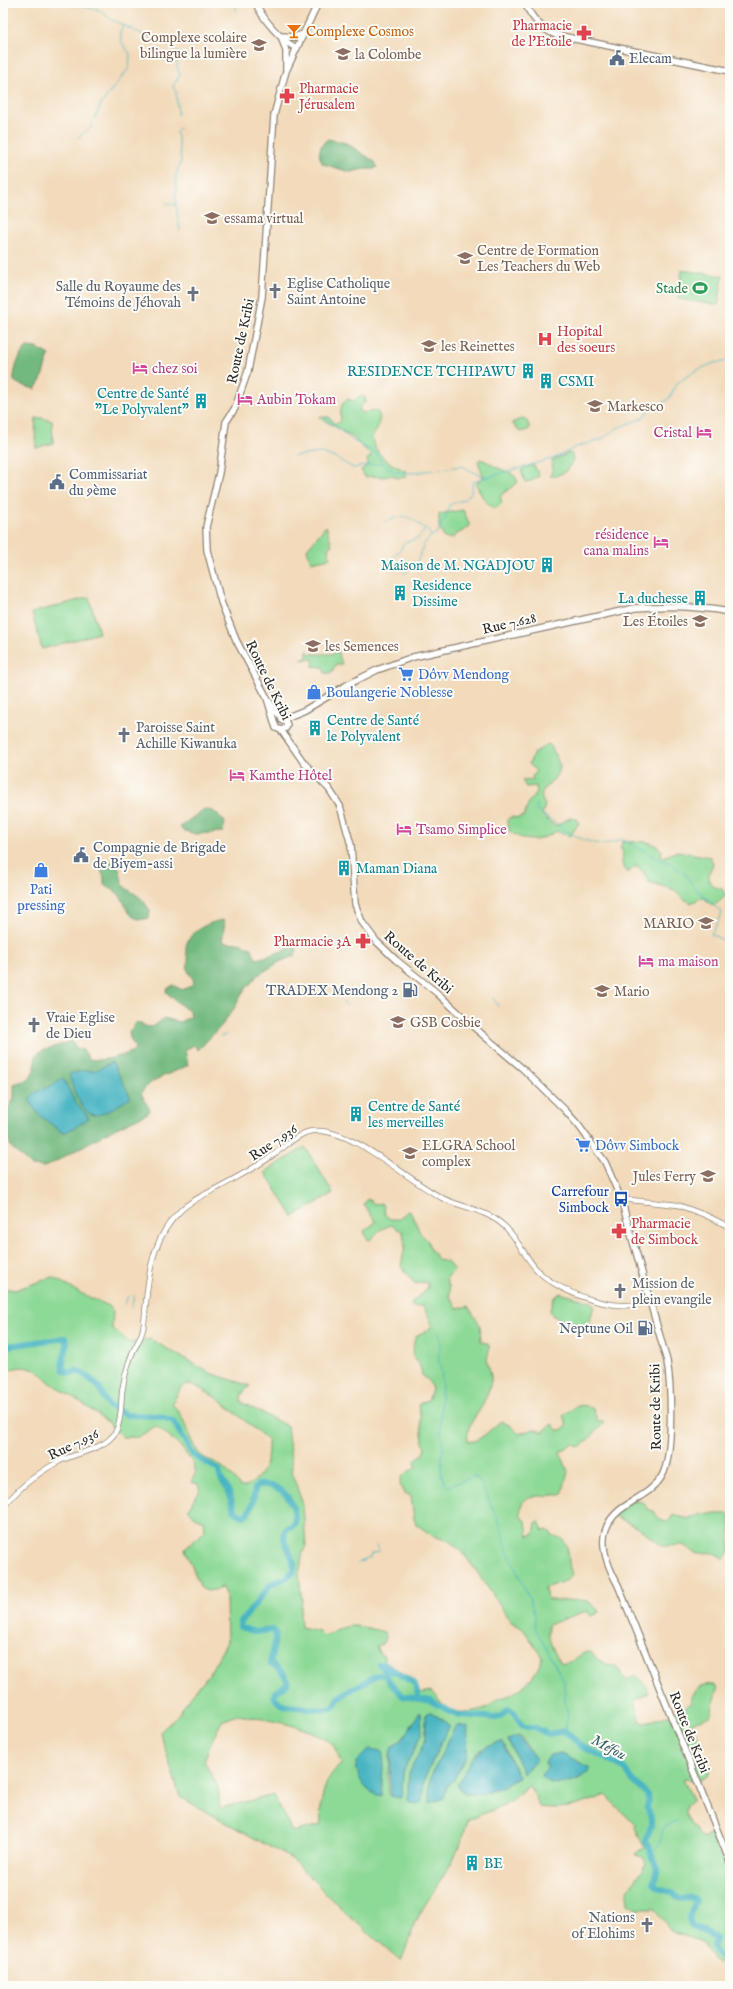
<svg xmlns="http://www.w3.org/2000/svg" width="733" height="1989" font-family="'IM FELL English',serif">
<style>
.green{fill:#8dd996;stroke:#5c8260;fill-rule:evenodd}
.forest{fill:#72b97f;stroke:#4e7255}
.water{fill:#48b5c3;stroke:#3a7077}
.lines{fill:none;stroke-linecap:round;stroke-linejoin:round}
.stream{stroke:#48b5c3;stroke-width:1}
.river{stroke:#48b5c3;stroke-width:6}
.minor-casing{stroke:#8e8272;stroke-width:6}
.major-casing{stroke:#8e8272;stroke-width:8}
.minor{stroke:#fff;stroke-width:4.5}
.major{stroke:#fff;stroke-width:5.5}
.labels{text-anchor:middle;stroke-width:4;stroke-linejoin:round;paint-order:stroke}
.health-label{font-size:14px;fill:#be3a42;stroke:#fdfcf7;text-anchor:start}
.food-label{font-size:14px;fill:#c56008;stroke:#fdfcf7;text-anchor:start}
.education-label{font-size:14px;fill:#785e54;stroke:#fdfcf7;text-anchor:start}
.service-label{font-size:14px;fill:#4e5e75;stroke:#fdfcf7;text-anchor:start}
.worship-label{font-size:14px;fill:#5b616d;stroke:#fdfcf7;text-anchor:start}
.leisure-label{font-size:14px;fill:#27864d;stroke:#fdfcf7;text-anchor:end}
.street-label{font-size:14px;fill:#2b2b2b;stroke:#fdfcf7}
.hotel-label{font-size:14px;fill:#b23c85;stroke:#fdfcf7;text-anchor:start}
.culture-label{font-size:14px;fill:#0d838f;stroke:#fdfcf7;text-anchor:start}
.shop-label{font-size:14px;fill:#366cbe;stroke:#fdfcf7;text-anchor:start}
.transit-label{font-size:14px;fill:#164399;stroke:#fdfcf7;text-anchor:end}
.water-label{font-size:15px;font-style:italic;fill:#376268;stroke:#fdfcf7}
</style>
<rect width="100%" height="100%" fill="#fdfcf7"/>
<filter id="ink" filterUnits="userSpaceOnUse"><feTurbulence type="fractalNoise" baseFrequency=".025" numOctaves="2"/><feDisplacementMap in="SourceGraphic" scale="8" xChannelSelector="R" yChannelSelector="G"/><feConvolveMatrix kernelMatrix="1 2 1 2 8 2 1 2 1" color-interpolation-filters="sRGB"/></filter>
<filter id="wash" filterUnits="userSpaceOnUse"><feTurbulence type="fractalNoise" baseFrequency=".012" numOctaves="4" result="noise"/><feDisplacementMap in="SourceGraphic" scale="16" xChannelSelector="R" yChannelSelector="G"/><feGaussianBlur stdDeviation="0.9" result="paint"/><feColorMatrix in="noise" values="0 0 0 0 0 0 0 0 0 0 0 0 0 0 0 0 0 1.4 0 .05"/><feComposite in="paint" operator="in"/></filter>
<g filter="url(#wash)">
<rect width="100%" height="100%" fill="#f2daba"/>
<path class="green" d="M682 270 723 276 718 305 678 299Z
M359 396 365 397 366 401 359 408 362 413 377 411 380 417 377 430 372 437C375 456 390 464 406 471V477L398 478 392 475C382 479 375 475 365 477L361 470 368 465 367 459 371 457 370 454 352 437 319 417H329L334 423 337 424 341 420C340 410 340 404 348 399L354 401Z
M36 418H42L52 421 53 443 36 448C35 444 35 421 36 418Z
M523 418 526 419 530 428 528 430 520 432 512 423Z
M568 453 572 454 573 460 570 466 567 468V471L556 476H550L553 469 552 461Z
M480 459C490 462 491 465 498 468 507 472 513 471 518 482L500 496 502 503 495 509C484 501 482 497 476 484L483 476 478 461Z
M532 465 535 467 539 476 531 481 525 482 521 470Z
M463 510 469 523V527L454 536 453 538H444L439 526V514Z
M326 526 332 545 328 548 330 558 311 562 307 549Z
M89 597 99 633 42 649 32 613Z
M307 650 309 654H332L338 651 342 664H336L331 673H325L323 667 312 666 314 664 312 658 303 660 301 659 307 657Z
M548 744 551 746 560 766C556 787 533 786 545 805L542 815 555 826 570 818 576 819 579 823 570 836 557 831C538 842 528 844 509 831L508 820 511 817 518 818 524 816 529 802 537 792 536 786 526 787 522 780 533 781 532 777 536 771 529 764 534 753Z
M623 841 626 842C640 842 652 839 662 851L661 856 664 857 677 851 710 857 713 864 709 873V882L715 887 722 889 726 896 713 906 703 897 691 903 684 899 675 890 649 882 643 871 635 866 628 873 622 864 623 852 620 848Z
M305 1147 333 1193 293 1217 265 1172Z
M367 1199 375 1204 381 1203 384 1207 385 1215 390 1219H398L408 1211 411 1212 420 1233 428 1241 430 1249 439 1260 447 1262 454 1270 446 1279 449 1286 450 1297 454 1302 457 1309 468 1306 480 1325 481 1342 487 1343 490 1347C484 1367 489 1360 491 1377 492 1383 487 1395 484 1401 479 1416 465 1423 468 1441 478 1444 493 1427 501 1421L511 1426 519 1434 534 1429 543 1432 552 1424 557 1430H561L567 1426 563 1416C573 1408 581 1401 593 1409L597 1420 604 1423 581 1447 572 1444 560 1452 568 1471 562 1495C555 1494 549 1496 542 1496 527 1496 521 1497 520 1516L526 1521 528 1536 534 1534 536 1523 539 1521 543 1531 548 1530 552 1535 563 1539C569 1549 568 1552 569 1562 569 1566 571 1571 572 1575L568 1580 544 1588 548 1599C554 1602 578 1599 588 1601L599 1611 598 1613 590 1616 586 1611 548 1625C546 1635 555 1657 562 1664 573 1664 579 1652 591 1652L598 1660 603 1661 605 1665 616 1666 626 1680 636 1675 645 1684 649 1693 635 1700 638 1715 641 1722C651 1723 681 1711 688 1705 693 1701 691 1696 695 1692 699 1685 710 1682 717 1687 718 1692 716 1694 715 1699 710 1719 712 1716 692 1722L691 1725 700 1740 699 1752 709 1770V1775L700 1780 687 1779 683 1780 693 1799 686 1805 685 1813 691 1825 696 1828 698 1834 704 1838 711 1834 719 1850 730 1882 722 1892 726 1902 730 1905V1969L726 1965 716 1963 702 1942 672 1932 655 1909H636L628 1904 627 1892 646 1864 643 1857 635 1855 640 1850 644 1848C642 1840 635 1833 635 1825L605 1795C581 1806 565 1810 539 1807L535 1794 529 1786 503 1806 467 1820C461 1856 440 1879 422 1910 413 1925 408 1944 401 1961L347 1914 292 1859 180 1797 160 1732 178 1715 187 1701 209 1674 227 1642 226 1596 221 1586 220 1589 207 1591 201 1588 186 1552 185 1549 205 1531 204 1521 196 1518 188 1509 200 1490 198 1484 191 1482 196 1472 193 1463 181 1447 156 1426 138 1437H122C102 1414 76 1400 51 1383 43 1377 41 1371 32 1369 19 1365 13 1368 3 1374V1288L15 1290 53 1277 78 1292 109 1306 113 1311 112 1328 130 1343 150 1339 210 1373 250 1386C244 1391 240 1394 241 1402L287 1426 293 1476 303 1505 306 1546 303 1552 299 1574 302 1601 300 1615 301 1627 319 1631 324 1636C332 1634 335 1631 342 1628 354 1623 372 1629 384 1632L386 1637 384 1643 376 1646 379 1653 384 1656V1661L415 1681 420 1693 431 1691C438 1699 444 1709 456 1712 464 1713 486 1710 492 1705 494 1703 496 1700 498 1699 502 1697 506 1697 510 1695 526 1687 537 1674 543 1657L523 1629 510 1621 485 1583 464 1554 449 1541 433 1536 416 1524 414 1519 411 1496 405 1493 400 1485 402 1476 416 1467 415 1460 423 1454 425 1448 423 1442 419 1404 428 1400 432 1390 429 1381 422 1375 420 1366 414 1359C413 1354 413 1343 415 1339 418 1331 430 1333 432 1324L423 1306 413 1307 411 1304C415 1296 430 1293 428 1283L422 1282 416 1284C412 1282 404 1270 401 1266L405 1246 403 1232 391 1225 380 1230 370 1240 367 1239 364 1231 376 1222 364 1205ZM187 1384 194 1385 217 1398 267 1439C269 1446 268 1458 265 1465 263 1473 250 1489 240 1487 234 1478 226 1468 216 1463 209 1459 203 1459 198 1452 187 1438 186 1416 172 1404L181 1387ZM431 1712 445 1721 441 1743 424 1780 421 1804 410 1803 408 1800V1778L426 1739V1715L427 1713ZM419 1713H421V1737L403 1772 402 1795 388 1794 390 1753 392 1747 406 1735ZM237 1715C260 1718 320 1727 334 1747 337 1751 339 1759 342 1764 323 1776 319 1805 321 1825L292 1832 274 1795 220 1808 218 1787 204 1761 212 1740 222 1721ZM456 1725C460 1732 466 1741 467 1748 469 1758 454 1780 447 1786L444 1798 429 1803 430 1778ZM520 1736 535 1756 536 1759 523 1773 508 1740ZM505 1746 519 1778C503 1786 485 1796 466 1794L458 1788 462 1777 476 1753 479 1750ZM561 1753 590 1768C587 1772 584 1775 580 1778 571 1784 547 1788 541 1775L548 1768 545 1764 550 1755Z
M560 1293 591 1302 594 1306 589 1323 581 1325 553 1316 550 1310 554 1298Z
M627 1500 642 1502 648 1509 654 1511C657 1518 662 1521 669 1521L673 1515 689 1519 701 1514H730V1552L726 1555 725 1558 723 1559C715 1551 708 1552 697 1554L683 1545 662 1546 645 1532 613 1515 614 1511Z"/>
<path class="forest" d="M328 139 346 143 375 162 377 167 374 169H364L350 172 323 164C317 155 319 145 328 139Z
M27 347 37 348 49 355 41 380 35 389 21 385 14 381C13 371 20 352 27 347Z
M204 809C213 809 219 815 225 822L223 832 195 834 182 830 180 827Z
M112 862C123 867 119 875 123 884 126 890 133 892 138 896 143 899 147 906 150 911L149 918C128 924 128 906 120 896 117 891 109 888 104 885V878L100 867 102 864Z
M223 920C227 928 221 934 223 942L239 943 251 947 256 959C270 956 283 951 295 945L297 950 294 956 281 961 258 975 243 992 235 1007 222 1025 198 1050 194 1045 185 1050 188 1065C173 1074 151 1077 141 1093L150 1110 148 1113 108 1132 53 1163 44 1167 31 1166 11 1147 6 1130 3 1131V1111L8 1109 14 1098V1084L29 1079 35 1068 36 1055 41 1051 72 1041 75 1047 84 1051 89 1059C99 1062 128 1056 136 1049L130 1038 129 1032 137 1022C152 1030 152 1028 164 1018L179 1022 191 1017 189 1011 178 1003 166 992 167 989 173 985 182 990 191 986 194 981 187 969C190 958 187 960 186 950 185 933 208 922 223 920Z"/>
<path class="water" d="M112 1062 131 1098C123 1102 106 1114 97 1115 81 1117 72 1085 69 1074L86 1070 94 1071Z
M63 1078 75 1102 89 1118 76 1127 63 1133 39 1115 29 1100C33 1090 46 1089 54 1084 58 1082 59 1080 63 1078Z
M431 1712 449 1725 424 1780 421 1804 410 1803 408 1800 409 1773 426 1739V1715L427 1713Z
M419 1713H421L422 1734 403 1772 402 1795 400 1798 390 1796 391 1749 406 1735Z
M458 1725 468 1727 467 1755 453 1781 447 1786 444 1798 429 1803 430 1778 455 1727Z
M518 1736 536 1758V1761L523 1773 508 1740Z
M502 1742 519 1777C505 1786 469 1805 458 1786 468 1762 474 1748 502 1742Z
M369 1749 382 1751 384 1754 381 1796C364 1792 357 1778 356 1762Z
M561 1753 589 1767 588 1773C583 1774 582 1778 577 1779 567 1783 547 1788 541 1775L548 1767 545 1763 550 1755Z"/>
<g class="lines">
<path class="stream" d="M67 3 99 10 112 20 144 35
M234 3 237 12
M145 36 165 43 179 53 177 67 180 75 173 86 176 92 178 114
M121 40 120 32 123 25
M178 137 176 132 180 128
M78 138 91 127 101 104 129 68 130 54 121 41
M176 175 181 160 178 138
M176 176V205L180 231
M166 203 175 205
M326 418 353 441 376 453 382 463 394 472 411 473 462 466 479 475 488 477 555 458 576 447 602 439 619 427 643 418 649 410 669 399 677 383 695 371 714 363 730 361
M294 456 321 453 336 458 353 468 382 463
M385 522C404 515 404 513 420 525 426 529 428 529 431 536
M386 565 401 549 404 543 419 538 426 528
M404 573 416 565 424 544 430 537 437 533 446 516 449 505 465 499 471 493 473 482 487 477
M537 804V810C562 827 591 855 622 839L659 860 670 863 685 874 695 888 721 912 718 922 711 934 730 944
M493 998 498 1006
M343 1002 347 1006
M221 1036 227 1035
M125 1304 128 1296
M131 1308 134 1296
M439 1332 441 1345 438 1356 442 1375 440 1425 443 1445 441 1473 444 1482 448 1487 474 1476 480 1481 501 1527 508 1552 530 1600 535 1616V1628L564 1681 565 1702 568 1714 565 1731
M358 1563 370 1558 371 1554 379 1551 377 1545
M653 1852 659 1843 664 1827 677 1821"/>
<path class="river" d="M3 1345 8 1346 65 1338C71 1350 59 1358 64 1370L69 1373 78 1371 89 1378 100 1388 105 1401 109 1406 127 1415 159 1416 173 1421 193 1455 219 1470C220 1481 223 1481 228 1490 234 1500 229 1512 244 1516 253 1510 254 1498 255 1488L258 1485C283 1483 296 1501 295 1524L286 1529C279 1544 297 1556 294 1571L286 1578 271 1584 241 1622 240 1627 255 1632 273 1630 276 1633 270 1663 282 1672 288 1681 287 1684 275 1692 274 1696C279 1708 290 1706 300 1707 311 1708 320 1712 331 1708 335 1706 336 1702 339 1698 346 1691 354 1688 362 1684 370 1680 378 1670 387 1677 390 1685 397 1689 403 1696L431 1701 449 1711 460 1715 495 1718 500 1717 508 1709 515 1714 523 1727H534L548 1734 565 1731 582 1747 605 1757 625 1769 633 1781 648 1795 647 1808 651 1817V1825L646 1842 658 1869 654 1883C659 1891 663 1889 671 1892 675 1894 676 1899 682 1899 687 1899 689 1896 694 1898L696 1901C692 1912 685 1917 693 1928L703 1930 715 1939 713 1946 717 1953 730 1965
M397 1673 383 1669 379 1664H384L415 1684 419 1699"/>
</g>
</g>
<g filter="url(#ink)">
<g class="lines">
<g class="minor-casing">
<path id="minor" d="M621 1199 678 1205 705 1215 730 1227
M3 1508C17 1489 35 1475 56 1463 72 1453 107 1450 116 1431 123 1417 120 1400 123 1386 125 1375 128 1364 132 1354 135 1346 141 1339 143 1329 145 1320 145 1311 146 1302 149 1267 155 1234 182 1209 193 1199 208 1193 221 1186 239 1176 257 1167 273 1155 285 1147 298 1133 312 1131 352 1127 407 1180 442 1198 460 1207 482 1209 498 1221 516 1233 523 1256 538 1271 559 1293 622 1316 650 1300"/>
</g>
<g class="major-casing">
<path id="major" d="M256 3C261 17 283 43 297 48
M318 3 286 71 274 115 262 297 248 371 235 408 226 422 219 473 206 527 207 550 221 602 236 640 267 698 276 728 281 730 304 763 329 789 340 806 351 845 355 904 362 922 376 941 396 960 437 993 476 1029 523 1069 565 1110 579 1126 605 1162 621 1199 667 1361C671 1385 674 1455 662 1476 654 1490 640 1496 627 1505 593 1526 602 1556 618 1585L730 1862
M525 3C531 17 541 29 556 35L730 71
M282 36 294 37 303 34
M282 39 286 51V69
M268 700 282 719
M281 719 285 720 287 725 286 728 281 730
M283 719 305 710 347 685 377 670 413 657 635 608C667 605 698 606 730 612"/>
</g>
<use href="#minor" class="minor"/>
<use href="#major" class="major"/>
</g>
</g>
<defs>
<g id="bar-bare" transform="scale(1.2)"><path d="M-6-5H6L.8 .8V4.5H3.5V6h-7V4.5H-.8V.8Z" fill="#e8710a" stroke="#fdfcf7" stroke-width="2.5" paint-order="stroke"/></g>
<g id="pharmacy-bare" transform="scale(1.2)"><path d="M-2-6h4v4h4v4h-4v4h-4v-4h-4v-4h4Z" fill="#e0444e" stroke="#fdfcf7" stroke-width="2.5" paint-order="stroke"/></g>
<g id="school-bare" transform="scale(1.2)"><path d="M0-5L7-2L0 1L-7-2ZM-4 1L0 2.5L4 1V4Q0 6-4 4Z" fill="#8d6e63" stroke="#fdfcf7" stroke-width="2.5" paint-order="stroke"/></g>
<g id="civic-bare" transform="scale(1.2)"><path d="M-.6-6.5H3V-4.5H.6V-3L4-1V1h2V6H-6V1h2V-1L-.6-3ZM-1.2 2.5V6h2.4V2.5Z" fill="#5c6f8a" stroke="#fdfcf7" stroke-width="2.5" paint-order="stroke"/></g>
<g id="university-bare" transform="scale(1.2)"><path d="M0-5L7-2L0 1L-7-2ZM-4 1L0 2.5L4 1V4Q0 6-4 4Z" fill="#8d6e63" stroke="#fdfcf7" stroke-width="2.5" paint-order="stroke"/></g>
<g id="stadium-bare" transform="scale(1.2)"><path d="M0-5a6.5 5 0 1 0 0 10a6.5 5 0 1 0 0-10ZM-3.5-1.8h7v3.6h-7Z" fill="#2e9e5b" stroke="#fdfcf7" stroke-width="2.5" paint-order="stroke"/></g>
<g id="church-bare" transform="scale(1.2)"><path d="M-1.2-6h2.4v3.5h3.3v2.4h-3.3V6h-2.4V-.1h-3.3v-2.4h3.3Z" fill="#6b7280" stroke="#fdfcf7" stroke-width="2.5" paint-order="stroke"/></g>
<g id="hospital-bare" transform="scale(1.2)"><path d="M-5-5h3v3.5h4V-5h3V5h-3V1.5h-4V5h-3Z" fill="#e0444e" stroke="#fdfcf7" stroke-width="2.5" paint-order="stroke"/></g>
<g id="hotel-bare" transform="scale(1.2)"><path d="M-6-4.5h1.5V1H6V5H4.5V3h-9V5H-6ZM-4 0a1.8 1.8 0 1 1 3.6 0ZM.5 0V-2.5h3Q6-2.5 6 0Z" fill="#d1479c" stroke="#fdfcf7" stroke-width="2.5" paint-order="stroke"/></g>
<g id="building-bare" transform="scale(1.2)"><path d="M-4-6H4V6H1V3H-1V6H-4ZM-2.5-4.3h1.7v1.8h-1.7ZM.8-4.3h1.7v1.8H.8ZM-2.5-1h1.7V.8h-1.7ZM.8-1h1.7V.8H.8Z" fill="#0f9aa8" stroke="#fdfcf7" stroke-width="2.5" paint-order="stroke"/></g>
<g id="supermarket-bare" transform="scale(1.2)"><path d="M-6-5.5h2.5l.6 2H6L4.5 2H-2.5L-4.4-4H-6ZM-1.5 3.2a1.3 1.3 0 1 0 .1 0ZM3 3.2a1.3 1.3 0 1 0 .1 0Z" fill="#3f7fe0" stroke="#fdfcf7" stroke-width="2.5" paint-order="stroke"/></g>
<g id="shop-bare" transform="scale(1.2)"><path d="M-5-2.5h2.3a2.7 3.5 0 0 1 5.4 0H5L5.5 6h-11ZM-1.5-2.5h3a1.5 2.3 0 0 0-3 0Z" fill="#3f7fe0" stroke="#fdfcf7" stroke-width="2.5" paint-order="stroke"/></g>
<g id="fuel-bare" transform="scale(1.2)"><path d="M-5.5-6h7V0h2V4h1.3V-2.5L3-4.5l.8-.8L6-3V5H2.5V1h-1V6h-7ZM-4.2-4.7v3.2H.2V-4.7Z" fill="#5c6f8a" stroke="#fdfcf7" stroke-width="2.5" paint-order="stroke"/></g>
<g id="bus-bare" transform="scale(1.2)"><path d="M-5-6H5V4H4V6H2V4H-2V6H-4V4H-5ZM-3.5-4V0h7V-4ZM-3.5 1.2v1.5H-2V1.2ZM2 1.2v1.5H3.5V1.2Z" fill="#1a4fb4" stroke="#fdfcf7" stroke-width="2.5" paint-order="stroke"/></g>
</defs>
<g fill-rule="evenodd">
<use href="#bar-bare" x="294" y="31"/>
<use href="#pharmacy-bare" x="584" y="33"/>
<use href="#school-bare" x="259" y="45"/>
<use href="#school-bare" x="343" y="54"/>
<use href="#civic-bare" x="617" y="58"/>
<use href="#pharmacy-bare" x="287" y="96"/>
<use href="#school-bare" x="212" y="218"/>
<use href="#university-bare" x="465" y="258"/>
<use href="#stadium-bare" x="700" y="288"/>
<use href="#church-bare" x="275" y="291"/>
<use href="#church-bare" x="193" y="294"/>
<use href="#hospital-bare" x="545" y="339"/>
<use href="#school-bare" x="429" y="346"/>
<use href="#hotel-bare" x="140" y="368"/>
<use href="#building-bare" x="528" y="371"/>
<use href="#building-bare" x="546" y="381"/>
<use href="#hotel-bare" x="245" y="399"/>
<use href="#building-bare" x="201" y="401"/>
<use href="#school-bare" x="595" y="406"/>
<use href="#hotel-bare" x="704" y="432"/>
<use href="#civic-bare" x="57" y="482"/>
<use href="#hotel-bare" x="661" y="542"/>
<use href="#building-bare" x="547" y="565"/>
<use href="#building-bare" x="400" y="593"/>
<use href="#building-bare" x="700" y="598"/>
<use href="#school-bare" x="700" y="621"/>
<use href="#school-bare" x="313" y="646"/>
<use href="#supermarket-bare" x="406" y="674"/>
<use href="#shop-bare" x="314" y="692"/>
<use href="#building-bare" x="315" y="728"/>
<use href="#church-bare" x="124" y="735"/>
<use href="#hotel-bare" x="237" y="775"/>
<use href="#hotel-bare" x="404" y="829"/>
<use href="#civic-bare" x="81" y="855"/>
<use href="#building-bare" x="344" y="868"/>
<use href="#shop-bare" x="41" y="870"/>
<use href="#school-bare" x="706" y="923"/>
<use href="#pharmacy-bare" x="363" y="941"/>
<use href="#hotel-bare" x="646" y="961"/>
<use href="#fuel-bare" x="410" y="990"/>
<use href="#school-bare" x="602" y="991"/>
<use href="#school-bare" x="398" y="1022"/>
<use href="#church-bare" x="34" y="1025"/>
<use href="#building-bare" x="356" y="1114"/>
<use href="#supermarket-bare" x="583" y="1145"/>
<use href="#school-bare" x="410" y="1153"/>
<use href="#school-bare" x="708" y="1176"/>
<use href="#bus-bare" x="621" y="1199"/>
<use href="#pharmacy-bare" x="619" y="1231"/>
<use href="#church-bare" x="620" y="1291"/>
<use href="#fuel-bare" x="645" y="1328"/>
<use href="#building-bare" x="472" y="1863"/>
<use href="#church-bare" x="647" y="1925"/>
</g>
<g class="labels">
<g class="health-label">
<text x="572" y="30" text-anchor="end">Pharmacie<tspan x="572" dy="16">de l'Etoile</tspan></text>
<text x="299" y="93">Pharmacie<tspan x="299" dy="16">Jérusalem</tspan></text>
<text x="557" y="336">Hopital<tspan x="557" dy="16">des soeurs</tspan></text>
<text x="351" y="946" text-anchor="end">Pharmacie 3A</text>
<text x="631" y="1228">Pharmacie<tspan x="631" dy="16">de Simbock</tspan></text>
</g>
<g class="food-label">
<text x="306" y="36">Complexe Cosmos</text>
</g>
<g class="education-label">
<text x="247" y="42" text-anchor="end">Complexe scolaire<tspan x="247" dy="16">bilingue la lumière</tspan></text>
<text x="355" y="59">la Colombe</text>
<text x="224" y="223">essama virtual</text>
<text x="477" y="255">Centre de Formation<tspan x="477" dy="16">Les Teachers du Web</tspan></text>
<text x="441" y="351">les Reinettes</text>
<text x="607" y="411">Markesco</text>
<text x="688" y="626" text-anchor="end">Les Étoiles</text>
<text x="325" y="651">les Semences</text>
<text x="694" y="928" text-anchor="end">MARIO</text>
<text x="614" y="996">Mario</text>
<text x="410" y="1027">GSB Cosbie</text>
<text x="422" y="1150">ELGRA School<tspan x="422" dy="16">complex</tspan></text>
<text x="696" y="1181" text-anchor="end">Jules Ferry</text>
</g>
<g class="service-label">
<text x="629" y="63">Elecam</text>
<text x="69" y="479">Commissariat<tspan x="69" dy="16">du 9ème</tspan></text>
<text x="93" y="852">Compagnie de Brigade<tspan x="93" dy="16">de Biyem-assi</tspan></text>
<text x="398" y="995" text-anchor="end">TRADEX Mendong 2</text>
<text x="633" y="1333" text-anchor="end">Neptune Oil</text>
</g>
<g class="worship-label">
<text x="287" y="288">Eglise Catholique<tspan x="287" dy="16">Saint Antoine</tspan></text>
<text x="181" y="291" text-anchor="end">Salle du Royaume des<tspan x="181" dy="16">Témoins de Jéhovah</tspan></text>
<text x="136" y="732">Paroisse Saint<tspan x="136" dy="16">Achille Kiwanuka</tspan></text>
<text x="46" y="1022">Vraie Eglise<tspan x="46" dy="16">de Dieu</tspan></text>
<text x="632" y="1288">Mission de<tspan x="632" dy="16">plein evangile</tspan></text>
<text x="635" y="1922" text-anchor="end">Nations<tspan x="635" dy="16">of Elohims</tspan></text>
</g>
<g class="leisure-label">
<text x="688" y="293">Stade</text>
</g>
<g class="street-label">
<text transform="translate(240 341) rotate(-78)" y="5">Route de Kribi</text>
<text transform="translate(509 623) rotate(-13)" y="5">Rue 7.628</text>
<text transform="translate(269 680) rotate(64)" y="5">Route de Kribi</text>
<text transform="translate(419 962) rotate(41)" y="5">Route de Kribi</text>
<text transform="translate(273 1142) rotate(-34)" y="5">Rue 7.936</text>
<text transform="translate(655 1407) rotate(-91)" y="5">Route de Kribi</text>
<text transform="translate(73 1444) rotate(-26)" y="5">Rue 7.936</text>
<text transform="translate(690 1732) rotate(68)" y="5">Route de Kribi</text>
</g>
<g class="hotel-label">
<text x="152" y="373">chez soi</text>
<text x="257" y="404">Aubin Tokam</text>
<text x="692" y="437" text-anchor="end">Cristal</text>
<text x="649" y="539" text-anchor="end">résidence<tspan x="649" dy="16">cana malins</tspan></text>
<text x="249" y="780">Kamthe Hôtel</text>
<text x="416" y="834">Tsamo Simplice</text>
<text x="658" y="966">ma maison</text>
</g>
<g class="culture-label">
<text x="516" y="376" text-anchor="end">RESIDENCE TCHIPAWU</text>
<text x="558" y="386">CSMI</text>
<text x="189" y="398" text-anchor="end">Centre de Santé<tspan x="189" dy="16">"Le Polyvalent"</tspan></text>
<text x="535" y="570" text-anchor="end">Maison de M. NGADJOU</text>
<text x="412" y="590">Residence<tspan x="412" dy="16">Dissime</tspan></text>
<text x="688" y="603" text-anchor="end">La duchesse</text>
<text x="327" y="725">Centre de Santé<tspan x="327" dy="16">le Polyvalent</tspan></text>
<text x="356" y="873">Maman Diana</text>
<text x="368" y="1111">Centre de Santé<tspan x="368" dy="16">les merveilles</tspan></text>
<text x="484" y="1868">BE</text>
</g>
<g class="shop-label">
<text x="418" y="679">Dôvv Mendong</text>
<text x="326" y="697">Boulangerie Noblesse</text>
<text x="41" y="894" text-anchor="middle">Pati<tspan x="41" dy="16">pressing</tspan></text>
<text x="595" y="1150">Dôvv Simbock</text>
</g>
<g class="transit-label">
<text x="609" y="1196">Carrefour<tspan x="609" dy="16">Simbock</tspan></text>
</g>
<g class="water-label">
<text transform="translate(609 1747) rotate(28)" y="5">Méfou</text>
</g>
</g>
<rect width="733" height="1989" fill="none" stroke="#fdfcf7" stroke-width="16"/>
</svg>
